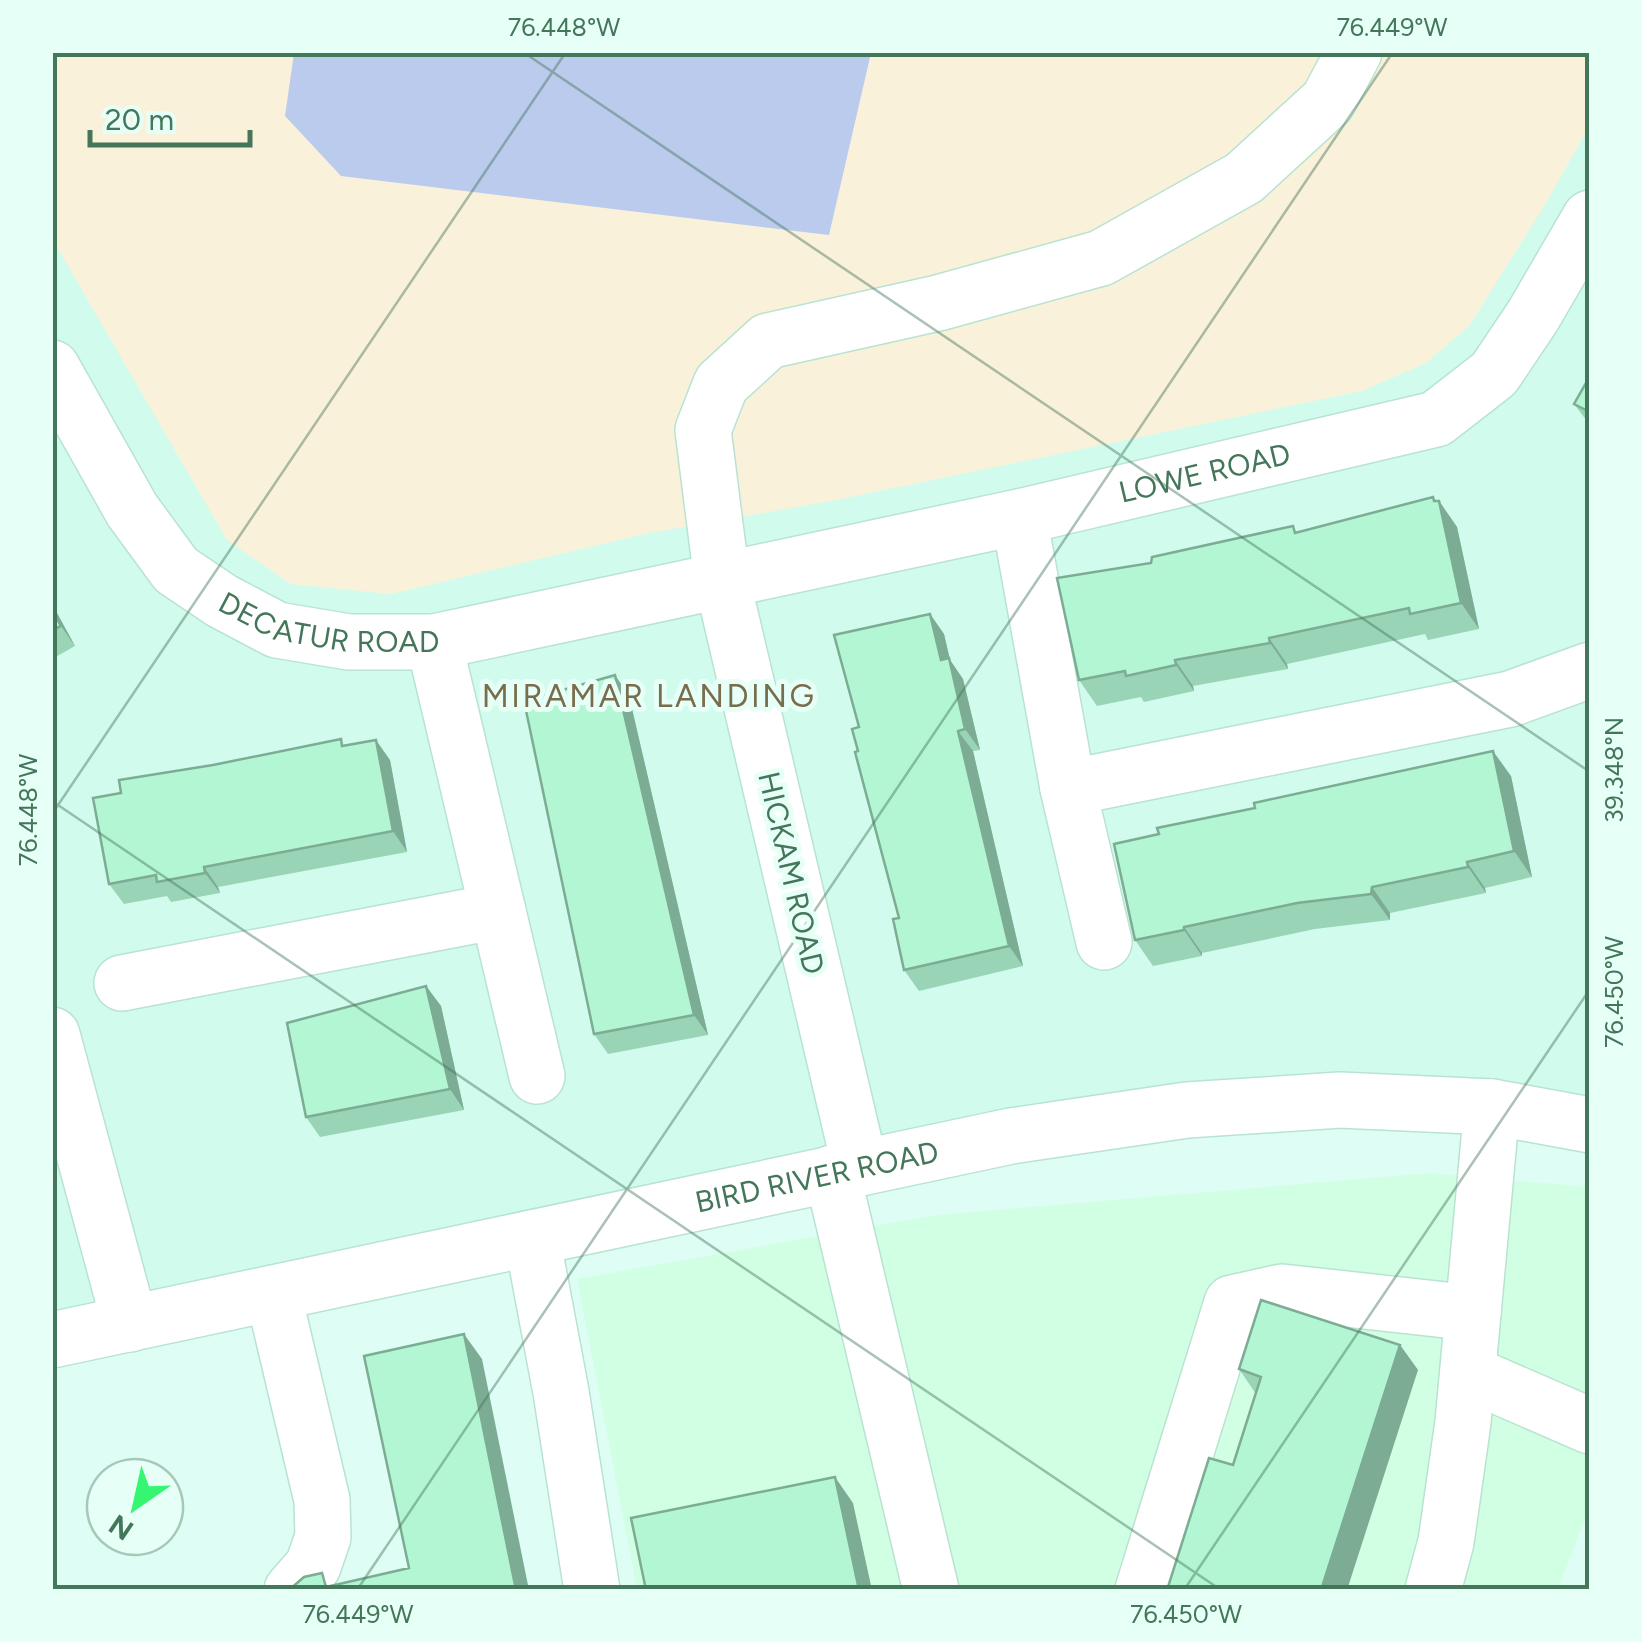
<svg xmlns="http://www.w3.org/2000/svg" width="1642" height="1642" font-family="Figtree,sans-serif">
<style>
.residential{fill:#d1fced}
.commercial{fill:#d1ffe3}
.education{fill:#faf1db}
.green{fill:#bbcbed}
.lines{fill:none;stroke-linecap:round;stroke-linejoin:round}
.minor-casing{stroke:#b9e3d1;stroke-width:58}
.minor{stroke:#fff;stroke-width:55}
.wall{fill:#9ad4b6}
.shaded-wall{fill:#7dac94}
.building{fill:#b3f6d4;stroke:#7dac94;stroke-width:2.5}
.ticks{fill:none;stroke:#44765a;stroke-width:2.5;stroke-opacity:0.45}
.labels{text-anchor:middle;stroke-width:10;stroke-linejoin:round;paint-order:stroke}
.street-label{font-size:30px;fill:#44765a;stroke:#e6fff7}
.neighbourhood-label{font-size:32px;letter-spacing:2.5px;fill:#786d4c;stroke:#e6fff7}
.neatline{fill:none;stroke:#44765a;stroke-width:4}
.ticks-label{font-size:25px;text-anchor:middle;fill:#44765a}
</style>
<rect width="100%" height="100%" fill="#defef5"/>
<path class="residential" d="M52 53H1589V1128L1281 1104 53 1325Z"/>
<path class="commercial" d="M1430 1173 1589 1187V1508L1558 1589H637L577 1279 936 1215Z"/>
<path class="education" d="M1589 52 1590 125 1543 208 1469 326 1426 363 1362 391 831 501 649 533 391 594 291 584 227 540 53 240 52 53Z"/>
<path class="green" d="M294 53V52L871 53 829 235 341 176 285 116Z"/>
<g class="lines">
<g class="minor-casing">
<g id="minor">
<path id="s1" d="M52 368 132 510 176 570 222 601 277 630 349 642H434L1019 517 1436 419 1494 374 1533 316 1590 218"/>
<path d="M1019 517 1068 788 1104 942"/>
<path d="M434 642 537 1076"/>
<path d="M1068 788 1510 699 1590 670"/>
<path d="M122 983 498 911"/>
<path d="M52 1035 130 1324"/>
<path d="M860 1167 722 580 703 430 721 384 768 341 938 303 1101 258 1244 178 1328 101 1354 52"/>
<path d="M832 1173 931 1590"/>
<path d="M532 1238 561 1392 592 1590"/>
<path d="M273 1293 322 1500 323 1537 313 1566 292 1590"/>
<path id="s2" d="M52 1340 1011 1136 1187 1110 1340 1100 1492 1107 1590 1125"/>
<path d="M1468 1373 1590 1426"/>
<path d="M1143 1590 1232 1303 1282 1292 1473 1313"/>
<path d="M1433 1590 1446 1542 1463 1422 1492 1107"/>
</g>
</g>
<use href="#minor" class="minor"/>
</g>
<path class="wall" d="M1590 376V425L1574 404Z
M1439 501 1457 527 1479 629 1428 640 1425 634 1287 664 1288 669 1193 686 1194 691 1144 702 1141 697 1097 706 1079 680 1151 563Z
M52 604 75 646 52 659Z
M930 614 944 634 950 660 963 679 980 750 973 751 1023 966 919 991 904 970 899 918 858 751Z
M629 696 708 1035 608 1054 594 1034Z
M345 745 390 760 407 852 218 887 220 893 171 902 167 896 124 904 109 884Z
M1511 776 1532 877 1485 888 1486 893 1390 913V920L1315 929 1202 953V956L1153 966 1135 940Z
M426 986 441 1006 464 1110 320 1137 306 1117Z
M1400 1345 1418 1370 1233 1465 1256 1394 1239 1369Z"/>
<path class="shaded-wall" d="M1433 497 1440 506 1439 501 1457 527 1479 629 1461 603Z
M52 604 75 646 61 626 52 610Z
M930 614 944 634 950 660 963 679 980 750 965 729 941 660Z
M1269 638 1287 664 1288 669 1270 643Z
M1175 660 1193 686 1194 691 1176 665Z
M615 675 629 696 708 1035 694 1015Z
M958 731 973 751 1023 966 1009 946Z
M376 740 390 760 407 852 393 831Z
M1493 751 1511 776 1532 877 1514 851Z
M1467 862 1485 888 1486 893 1468 867Z
M204 867 218 887 220 893 205 873Z
M1372 887 1390 913V920L1371 894Z
M1184 927 1202 953V956L1184 930Z
M426 986 441 1006 464 1110 450 1089Z
M464 1334 482 1359 529 1590H516Z
M1400 1345 1418 1370 1347 1590H1321Z
M835 1477 853 1503 872 1590H859Z"/>
<path class="building" d="M1590 376V412L1574 404Z
M1433 497 1434 501H1439L1461 603 1410 614 1409 608 1269 638 1270 643 1175 660 1176 665 1126 676 1125 671 1079 680 1057 578 1151 563 1152 557 1293 526 1295 533Z
M52 610 61 626 52 630Z
M930 614 941 660 949 658 965 729 958 731 1009 946 904 970 893 919 899 918 855 752 858 751 852 729 859 727 834 635Z
M615 675 694 1015 594 1034 524 701Z
M341 739 342 746 376 740 393 831 204 867 205 873 157 882 156 875 109 884 93 798 121 793 119 780 213 765Z
M1493 751 1514 851 1467 862 1468 867 1372 887 1371 894 1297 903 1184 927V930L1135 940 1114 844 1159 834 1157 828 1255 808 1254 803Z
M426 986 450 1089 306 1117 287 1023Z
M1261 1300 1400 1345 1321 1590H1167L1209 1458 1233 1465 1261 1377 1239 1369Z
M464 1334 516 1590H289L304 1577 322 1573 326 1587 409 1568 364 1356Z
M835 1477 859 1590H646L631 1518Z"/>
<path class="ticks" d="M523 52 1590 772M52 801 1221 1590M52 814 566 52M357 1590 1393 52M1184 1590 1590 989"/>
<g class="labels">
<g class="street-label">
<text dy="10" stroke="none"><textPath href="#s1" startOffset="1302">LOWE ROAD</textPath></text>
<text dy="10" stroke="none"><textPath href="#s1" startOffset="405">DECATUR ROAD</textPath></text>
<text transform="translate(791 873) rotate(77)" y="10">HICKAM ROAD</text>
<text dy="10" stroke="none"><textPath href="#s2" startOffset="782">BIRD RIVER ROAD</textPath></text>
</g>
<g class="neighbourhood-label">
<text x="649" y="707">MIRAMAR LANDING</text>
</g>
</g>
<rect width="1642" height="1642" fill="none" stroke="#e6fff7" stroke-width="110"/>
<g transform="translate(135 1507) rotate(214)"><circle r="48" fill="#e6fff7" stroke="#a5c8b8" stroke-width="2.5"/>
<path d="M0-8L18 38L0 25L-18 38Z" fill="#36f571"/>
<text y="-15" font-size="28" font-weight="bold" text-anchor="middle" fill="#44765a">N</text>
</g>
<path d="M90 130v15h160v-15" fill="none" stroke="#44765a" stroke-width="5"/>
<text x="105" y="130" font-size="30" fill="#44765a" stroke="#e6fff7" stroke-width="8" paint-order="stroke">20 m</text>
<rect x="55" y="55" width="1532" height="1532" class="neatline"/>
<g class="ticks-label">
<text x="564" y="36">76.448°W</text>
<text x="1392" y="36">76.449°W</text>
<text transform="translate(1614 770) rotate(-90)" y="9">39.348°N</text>
<text transform="translate(28 810) rotate(-90)" y="9">76.448°W</text>
<text transform="translate(1614 992) rotate(-90)" y="9">76.450°W</text>
<text x="358" y="1623">76.449°W</text>
<text x="1186" y="1623">76.450°W</text>
</g>
</svg>
